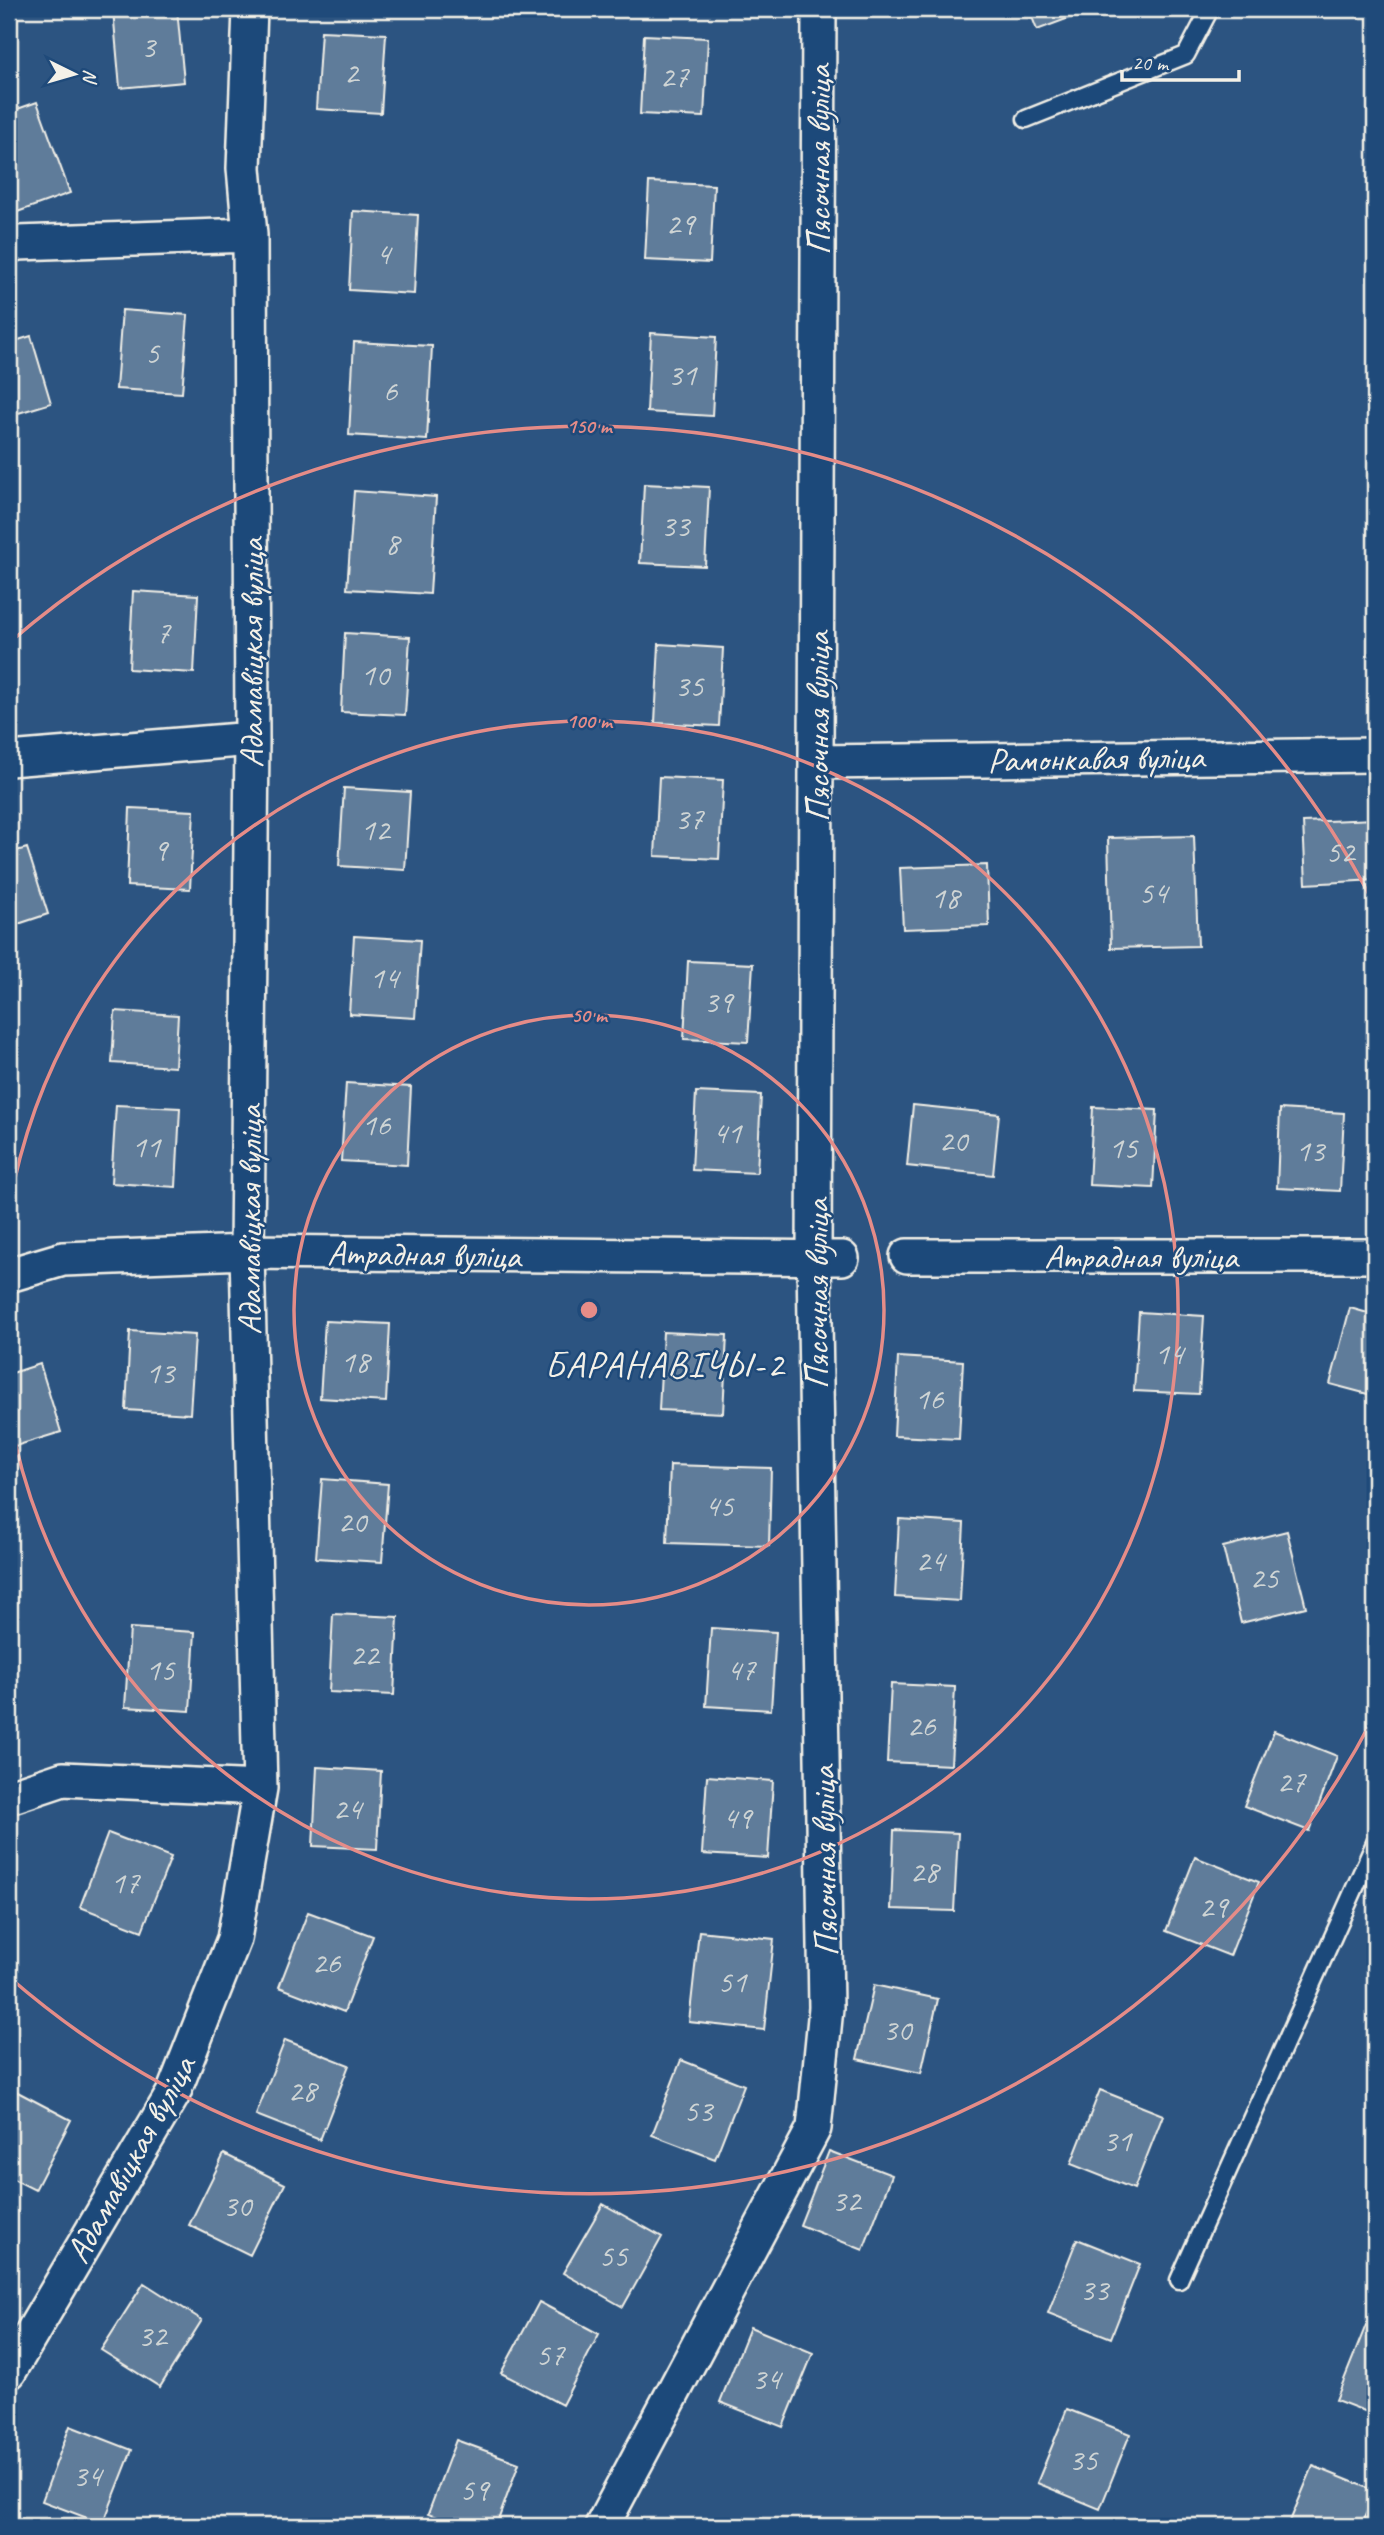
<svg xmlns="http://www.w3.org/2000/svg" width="1384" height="2535" font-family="Caveat,sans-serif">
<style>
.building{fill:#5e7b9a;stroke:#f4f1e8;stroke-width:2}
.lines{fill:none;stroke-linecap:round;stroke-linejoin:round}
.lane-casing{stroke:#f4f1e8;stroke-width:21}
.street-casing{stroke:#f4f1e8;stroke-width:38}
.lane{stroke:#1f4a7a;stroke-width:16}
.street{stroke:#1f4a7a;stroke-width:33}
.ring{fill:none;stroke:#e58c88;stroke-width:3.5}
.labels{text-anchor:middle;stroke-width:5;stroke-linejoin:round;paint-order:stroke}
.number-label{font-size:32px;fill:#ced4d4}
.street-label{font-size:35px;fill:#f4f1e8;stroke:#1f4a7a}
.neighbourhood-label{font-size:37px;letter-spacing:2px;fill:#f4f1e8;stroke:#1f4a7a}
.centre{fill:#e58c88;stroke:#1f4a7a;stroke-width:3.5}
.ring-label{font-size:21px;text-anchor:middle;font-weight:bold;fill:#e58c88;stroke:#1f4a7a;stroke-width:5;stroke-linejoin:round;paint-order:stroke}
</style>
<rect width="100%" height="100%" fill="#2c5481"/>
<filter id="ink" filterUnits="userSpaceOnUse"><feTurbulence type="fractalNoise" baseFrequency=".0143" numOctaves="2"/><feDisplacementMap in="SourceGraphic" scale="14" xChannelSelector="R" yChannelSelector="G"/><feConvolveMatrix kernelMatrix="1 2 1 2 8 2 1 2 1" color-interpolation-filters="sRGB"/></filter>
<g filter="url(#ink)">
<path class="building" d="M177 9 184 82 120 88 113 10Z
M1029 9H1093L1037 30Z
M321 31 386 34 381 113 316 109Z
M644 35 708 38 704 117 640 114Z
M37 102 70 193 9 215V112Z
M649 182 714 185 710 263 645 260Z
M353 211 418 215 414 294 349 290Z
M122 310 188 315 182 393 116 389Z
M651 333 716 337 712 416 647 412Z
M31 336 51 403 9 416V343Z
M354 342 432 346 427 440 349 435Z
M644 484 709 487 705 566 640 563Z
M354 491 436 497 430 594 347 589Z
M133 591 198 595 194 673 129 669Z
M345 633 410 637 405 715 341 712Z
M659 644 723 648 719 726 655 723Z
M659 777 723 780 719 859 655 856Z
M344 788 410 792 405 870 339 866Z
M130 808 194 811 190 889 127 886Z
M1375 819V880L1306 884 1303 822Z
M1194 836 1198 946 1111 948 1108 838Z
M27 848 48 914 9 927V853Z
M987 865 989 926 903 929 900 868Z
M354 936 420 940 415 1018 349 1014Z
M688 961 753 964 748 1042 684 1039Z
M115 1011 178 1015 175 1067 112 1063Z
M346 1083 411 1087 407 1165 341 1161Z
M696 1092 761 1095 757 1173 692 1170Z
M116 1105 180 1108 176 1187 111 1183Z
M913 1105 999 1114 993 1175 907 1166Z
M1093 1107 1157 1110 1153 1188 1089 1185Z
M1280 1109 1344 1113 1340 1191 1277 1188Z
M1350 1308 1375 1315V1396L1330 1384Z
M1139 1312 1204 1316 1199 1394 1134 1391Z
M325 1321 390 1324 386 1402 320 1398Z
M130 1331 195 1335 190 1414 126 1410Z
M663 1332 727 1335 723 1413 659 1410Z
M898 1357 963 1361 959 1439 894 1436Z
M40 1364 61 1432 9 1448V1374Z
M670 1465 771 1468 769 1546 667 1543Z
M322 1479 388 1484 382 1562 316 1558Z
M899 1519 964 1523 960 1601 895 1597Z
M1287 1531 1306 1607 1241 1623 1223 1547Z
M333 1614 398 1617 394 1695 329 1692Z
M130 1628 195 1632 190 1711 125 1707Z
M711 1628 776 1632 771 1710 706 1706Z
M891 1684 955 1687 951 1765 887 1762Z
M1274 1731 1337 1756 1309 1831 1244 1806Z
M317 1767 381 1771 377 1849 313 1846Z
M707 1776 773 1781 768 1858 702 1854Z
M894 1830 958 1833 954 1911 891 1909Z
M108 1833 171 1857 142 1931 80 1907Z
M1195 1857 1259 1882 1230 1956 1166 1931Z
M308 1912 373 1936 344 2012 279 1987Z
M699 1931 774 1939 764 2030 689 2022Z
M874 1985 938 1999 921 2073 857 2059Z
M285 2040 349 2065 320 2140 256 2115Z
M681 2060 744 2085 715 2159 652 2135Z
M10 2088 71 2120 35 2190 9 2177Z
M1100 2090 1163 2115 1134 2189 1071 2164Z
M829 2151 892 2175 863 2250 800 2225Z
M224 2154 285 2184 250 2255 189 2225Z
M603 2204 662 2237 623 2307 563 2273Z
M1077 2239 1140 2264 1111 2338 1048 2313Z
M144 2283 202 2320 160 2387 101 2350Z
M539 2302 599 2334 562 2405 501 2373Z
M1366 2325 1375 2329V2415L1336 2400Z
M750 2327 813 2353 783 2427 720 2402Z
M1067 2409 1130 2434 1100 2509 1037 2483Z
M70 2426 132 2450 103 2524 42 2501Z
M456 2440 519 2463 496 2526H461L428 2514Z
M1313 2466 1375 2491 1361 2526H1288Z"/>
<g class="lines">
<g class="lane-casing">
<path id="lane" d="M1026 119 1186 55 1210 9
M1179 2280 1375 1843"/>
</g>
<g class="street-casing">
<path id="street" d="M9 246 18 243 250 235
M9 759 252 739
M817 762 1375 755
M907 1256H1375
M9 1275 63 1259 247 1252 842 1258
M9 1797 63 1779 260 1788
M9 2372 173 2094 234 1939 260 1788 247 1252 252 739 250 235 244 168 250 9
M602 2526 814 2128 826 2008 814 1258 819 9"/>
</g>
<use href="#lane" class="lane"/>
<use href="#street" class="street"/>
</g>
</g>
<g class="ring">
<circle cx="589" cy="1310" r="295"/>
<path d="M9 1208A589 589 0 1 1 9 1412"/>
<path d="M1373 1718A884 884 0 0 1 9 1977M9 643A884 884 0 0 1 1373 902"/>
</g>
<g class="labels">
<g class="number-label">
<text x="148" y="57">3</text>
<text x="351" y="83">2</text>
<text x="674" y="87">27</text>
<text x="680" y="234">29</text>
<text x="383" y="264">4</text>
<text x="152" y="363">5</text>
<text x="682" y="385">31</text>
<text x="390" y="401">6</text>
<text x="675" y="536">33</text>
<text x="392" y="554">8</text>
<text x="163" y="643">7</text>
<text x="375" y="685">10</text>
<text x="689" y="696">35</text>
<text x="689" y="829">37</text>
<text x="375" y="840">12</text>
<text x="160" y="860">9</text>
<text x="1340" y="862">52</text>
<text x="1153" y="903">54</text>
<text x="945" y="908">18</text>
<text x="384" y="988">14</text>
<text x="718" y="1012">39</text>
<text x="376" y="1135">16</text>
<text x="727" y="1143">41</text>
<text x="953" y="1151">20</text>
<text x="146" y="1157">11</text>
<text x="1123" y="1158">15</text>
<text x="1310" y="1161">13</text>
<text x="1169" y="1364">14</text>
<text x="355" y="1372">18</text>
<text x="160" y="1383">13</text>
<text x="929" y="1409">16</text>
<text x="719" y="1516">45</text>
<text x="352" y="1532">20</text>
<text x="930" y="1571">24</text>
<text x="1264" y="1588">25</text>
<text x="364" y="1665">22</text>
<text x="160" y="1680">15</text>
<text x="741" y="1680">47</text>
<text x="921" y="1736">26</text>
<text x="1291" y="1792">27</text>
<text x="347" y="1819">24</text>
<text x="737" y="1828">49</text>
<text x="924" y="1882">28</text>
<text x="125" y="1893">17</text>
<text x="1213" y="1917">29</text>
<text x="326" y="1973">26</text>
<text x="732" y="1992">51</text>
<text x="897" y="2040">30</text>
<text x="302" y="2101">28</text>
<text x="698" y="2121">53</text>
<text x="1117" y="2151">31</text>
<text x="846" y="2211">32</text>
<text x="237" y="2216">30</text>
<text x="613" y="2266">55</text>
<text x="1094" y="2300">33</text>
<text x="152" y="2346">32</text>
<text x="550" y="2365">57</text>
<text x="766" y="2389">34</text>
<text x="1083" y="2470">35</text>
<text x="87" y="2486">34</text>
<text x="474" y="2500">59</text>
</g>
<g class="street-label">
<text transform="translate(818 160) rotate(-90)" y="12">Пясочная вуліца</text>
<text transform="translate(251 653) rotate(-90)" y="12">Адамавіцкая вуліца</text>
<text transform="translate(817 727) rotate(-90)" y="12">Пясочная вуліца</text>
<text transform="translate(1096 758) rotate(-1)" y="12">Рамонкавая вуліца</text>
<text transform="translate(249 1220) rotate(-90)" y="12">Адамавіцкая вуліца</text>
<text transform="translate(424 1254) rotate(1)" y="12">Атрадная вуліца</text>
<text x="1141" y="1268">Атрадная вуліца</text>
<text transform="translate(816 1294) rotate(-90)" y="12">Пясочная вуліца</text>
<text transform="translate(824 1861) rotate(-91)" y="12">Пясочная вуліца</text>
<text transform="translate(130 2159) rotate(-61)" y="12">Адамавіцкая вуліца</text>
</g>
<g class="neighbourhood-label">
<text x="665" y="1377">БАРАНАВІЧЫ-2</text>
</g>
</g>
<circle cx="589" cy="1310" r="10" class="centre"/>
<g class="ring-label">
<text x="589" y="433">150 m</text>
<text x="589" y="728">100 m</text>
<text x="589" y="1022">50 m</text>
</g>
<rect width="1384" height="2535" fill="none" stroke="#1f4a7a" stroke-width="35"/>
<rect x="18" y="18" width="1349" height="2500" fill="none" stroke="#f4f1e8" stroke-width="2.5" filter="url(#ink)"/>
<g transform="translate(74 74) rotate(95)" stroke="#1f4a7a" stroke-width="5" paint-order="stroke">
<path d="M0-5L12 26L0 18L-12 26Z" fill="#f4f1e8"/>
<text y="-10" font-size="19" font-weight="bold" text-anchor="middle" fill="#f4f1e8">N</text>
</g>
<path d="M1122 70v10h117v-10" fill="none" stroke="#f4f1e8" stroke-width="3.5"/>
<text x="1132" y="70" font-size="21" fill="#f4f1e8" stroke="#1f4a7a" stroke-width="5" paint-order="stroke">20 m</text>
</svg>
